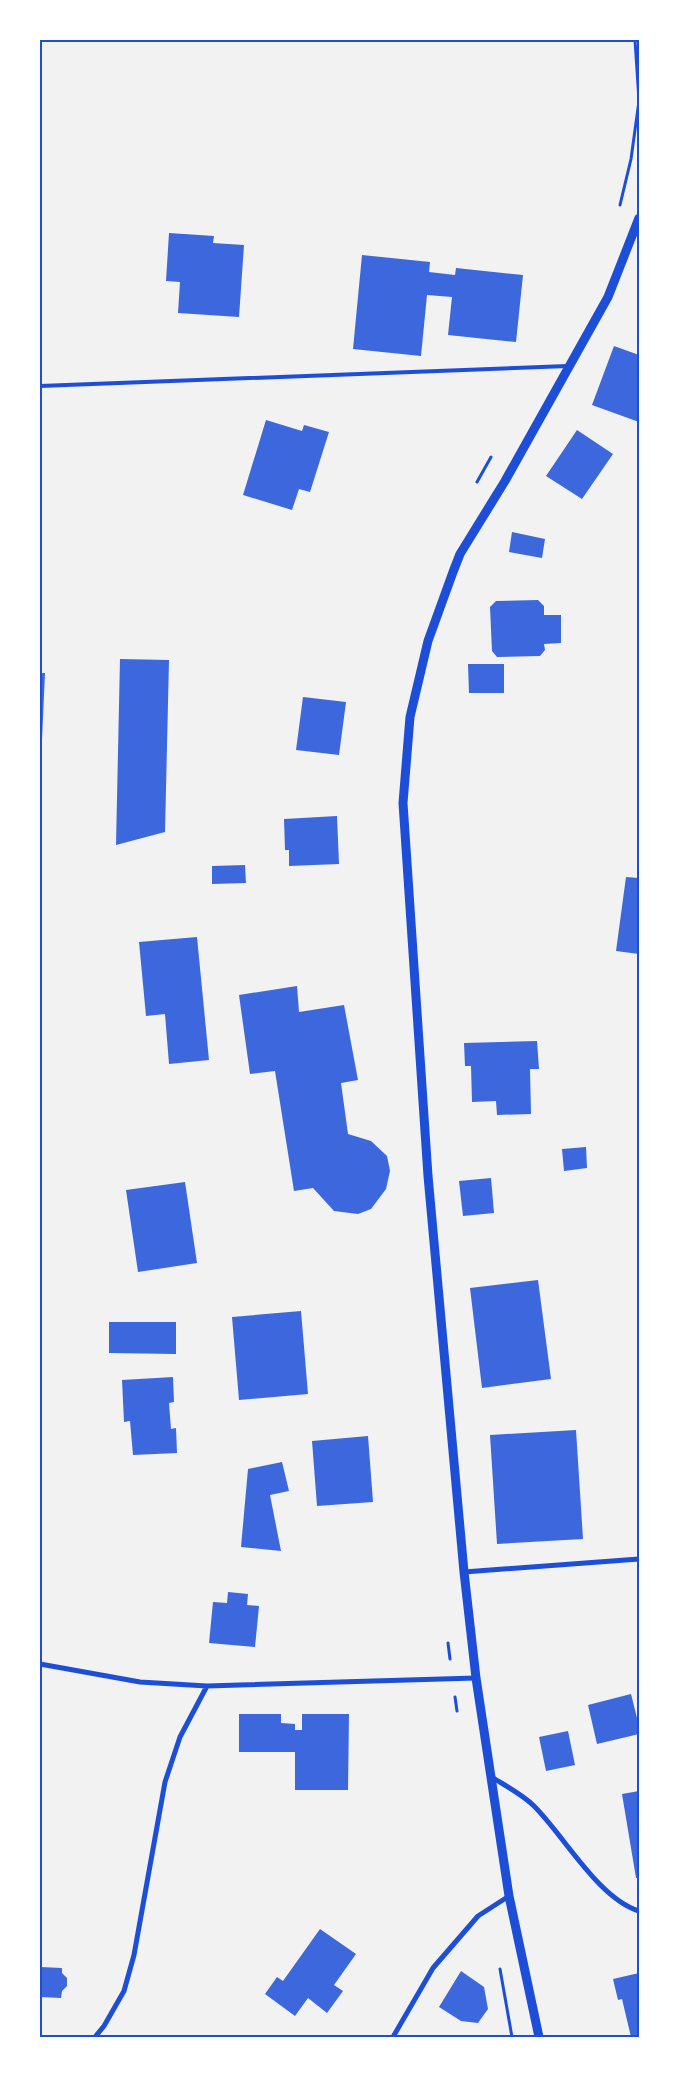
<svg xmlns="http://www.w3.org/2000/svg" width="679" height="2077" font-family="Cabin,sans-serif">
<style>
.building{fill:#3d67dc}
.lines{fill:none;stroke-linecap:round;stroke-linejoin:round}
.path{stroke:#1d4ed8;stroke-width:3}
.service{stroke:#1d4ed8;stroke-width:4}
.minor{stroke:#1d4ed8;stroke-width:5}
.tertiary{stroke:#1d4ed8;stroke-width:9}
.neatline{fill:none;stroke:#1d4ed8;stroke-width:2}
</style>
<rect width="100%" height="100%" fill="#f2f2f2"/>
<path class="building" d="M169 233 214 236 213 243 244 245 239 317 178 313 180 282 166 281Z
M362 255 430 262 429 272 455 275 456 268 523 275 516 342 448 335 452 297 427 295 421 356 353 349Z
M614 346 639 355V422L592 405Z
M266 420 302 431 304 425 329 432 310 492 299 489 292 510 243 495Z
M577 430 613 454 582 499 546 476Z
M512 532 545 539 542 558 509 552Z
M538 600 544 606V615H561V643L544 644 545 650 540 656 497 657 492 651 490 607 496 601Z
M120 659 169 660 165 832 116 845Z
M468 664H504V693H469Z
M40 673H45L42 740H40Z
M303 697 346 702 339 755 296 750Z
M337 816 339 864 289 866V850H285L284 819Z
M245 865 246 883 212 884V866Z
M626 877 639 878V954L616 951Z
M197 937 209 1060 169 1064 165 1014 146 1016 139 942Z
M297 986 299 1012 344 1005 358 1080 341 1083 348 1134 371 1141 387 1156 390 1171 386 1189 371 1209 358 1214 334 1211 313 1188 294 1191 275 1071 250 1074 239 995Z
M537 1041 539 1069H530L531 1114 497 1115 496 1101 472 1102 471 1066H465L464 1043Z
M586 1147 587 1168 564 1171 562 1149Z
M491 1178 494 1213 463 1216 459 1181Z
M185 1182 197 1263 138 1272 126 1190Z
M538 1280 551 1379 482 1388 470 1288Z
M301 1311 308 1394 239 1400 232 1317Z
M109 1322H176V1354L109 1353Z
M173 1377 174 1402 169 1403 171 1429 176 1428 177 1453 133 1455 130 1421 124 1422 122 1380Z
M576 1430 583 1539 497 1544 490 1435Z
M368 1436 373 1502 317 1506 312 1441Z
M282 1462 289 1491 270 1495 281 1551 241 1547 248 1469Z
M228 1592 248 1594 247 1605 259 1606 255 1647 209 1643 213 1602 227 1603Z
M631 1694 639 1726V1734L597 1744 588 1705Z
M239 1714H281V1723L295 1724V1730H302V1714H349L348 1790H295V1752H239Z
M568 1731 575 1765 546 1771 539 1737Z
M639 1791V1878H636L622 1794Z
M320 1929 356 1954 334 1985 343 1991 327 2013 308 1998 295 2016 265 1994 277 1977 283 1981Z
M40 1967 62 1968V1973L67 1978V1986L62 1991 61 1998 40 1997Z
M461 1971 484 1987 488 2009 478 2023 461 2021 439 2007Z
M639 1973V2037H631L622 1999 618 2000 613 1979Z"/>
<g class="lines">
<path class="path" d="M620 205 631 159 639 101 635 40
M477 482 491 457
M448 1643 450 1659
M455 1697 457 1711
M500 1969 512 2037"/>
<path class="service" d="M40 386 568 366"/>
<path class="minor" d="M464 1572 639 1559
M40 1664 140 1682 207 1686 476 1678
M490 1776C504 1785 522 1794 534 1806 565 1837 598 1898 639 1911
M95 2037 104 2026 124 1991 134 1955 165 1782 180 1737 207 1686
M393 2037 433 1968 478 1916 509 1896"/>
<path class="tertiary" d="M539 2037 509 1896 476 1678 464 1572 428 1176 403 803 410 717 428 641 453 572 460 554 505 481 608 297 639 218"/>
</g>
<rect width="679" height="2077" fill="none" stroke="#ffffff" stroke-width="82"/>
<rect x="41" y="41" width="597" height="1995" class="neatline"/>
</svg>
